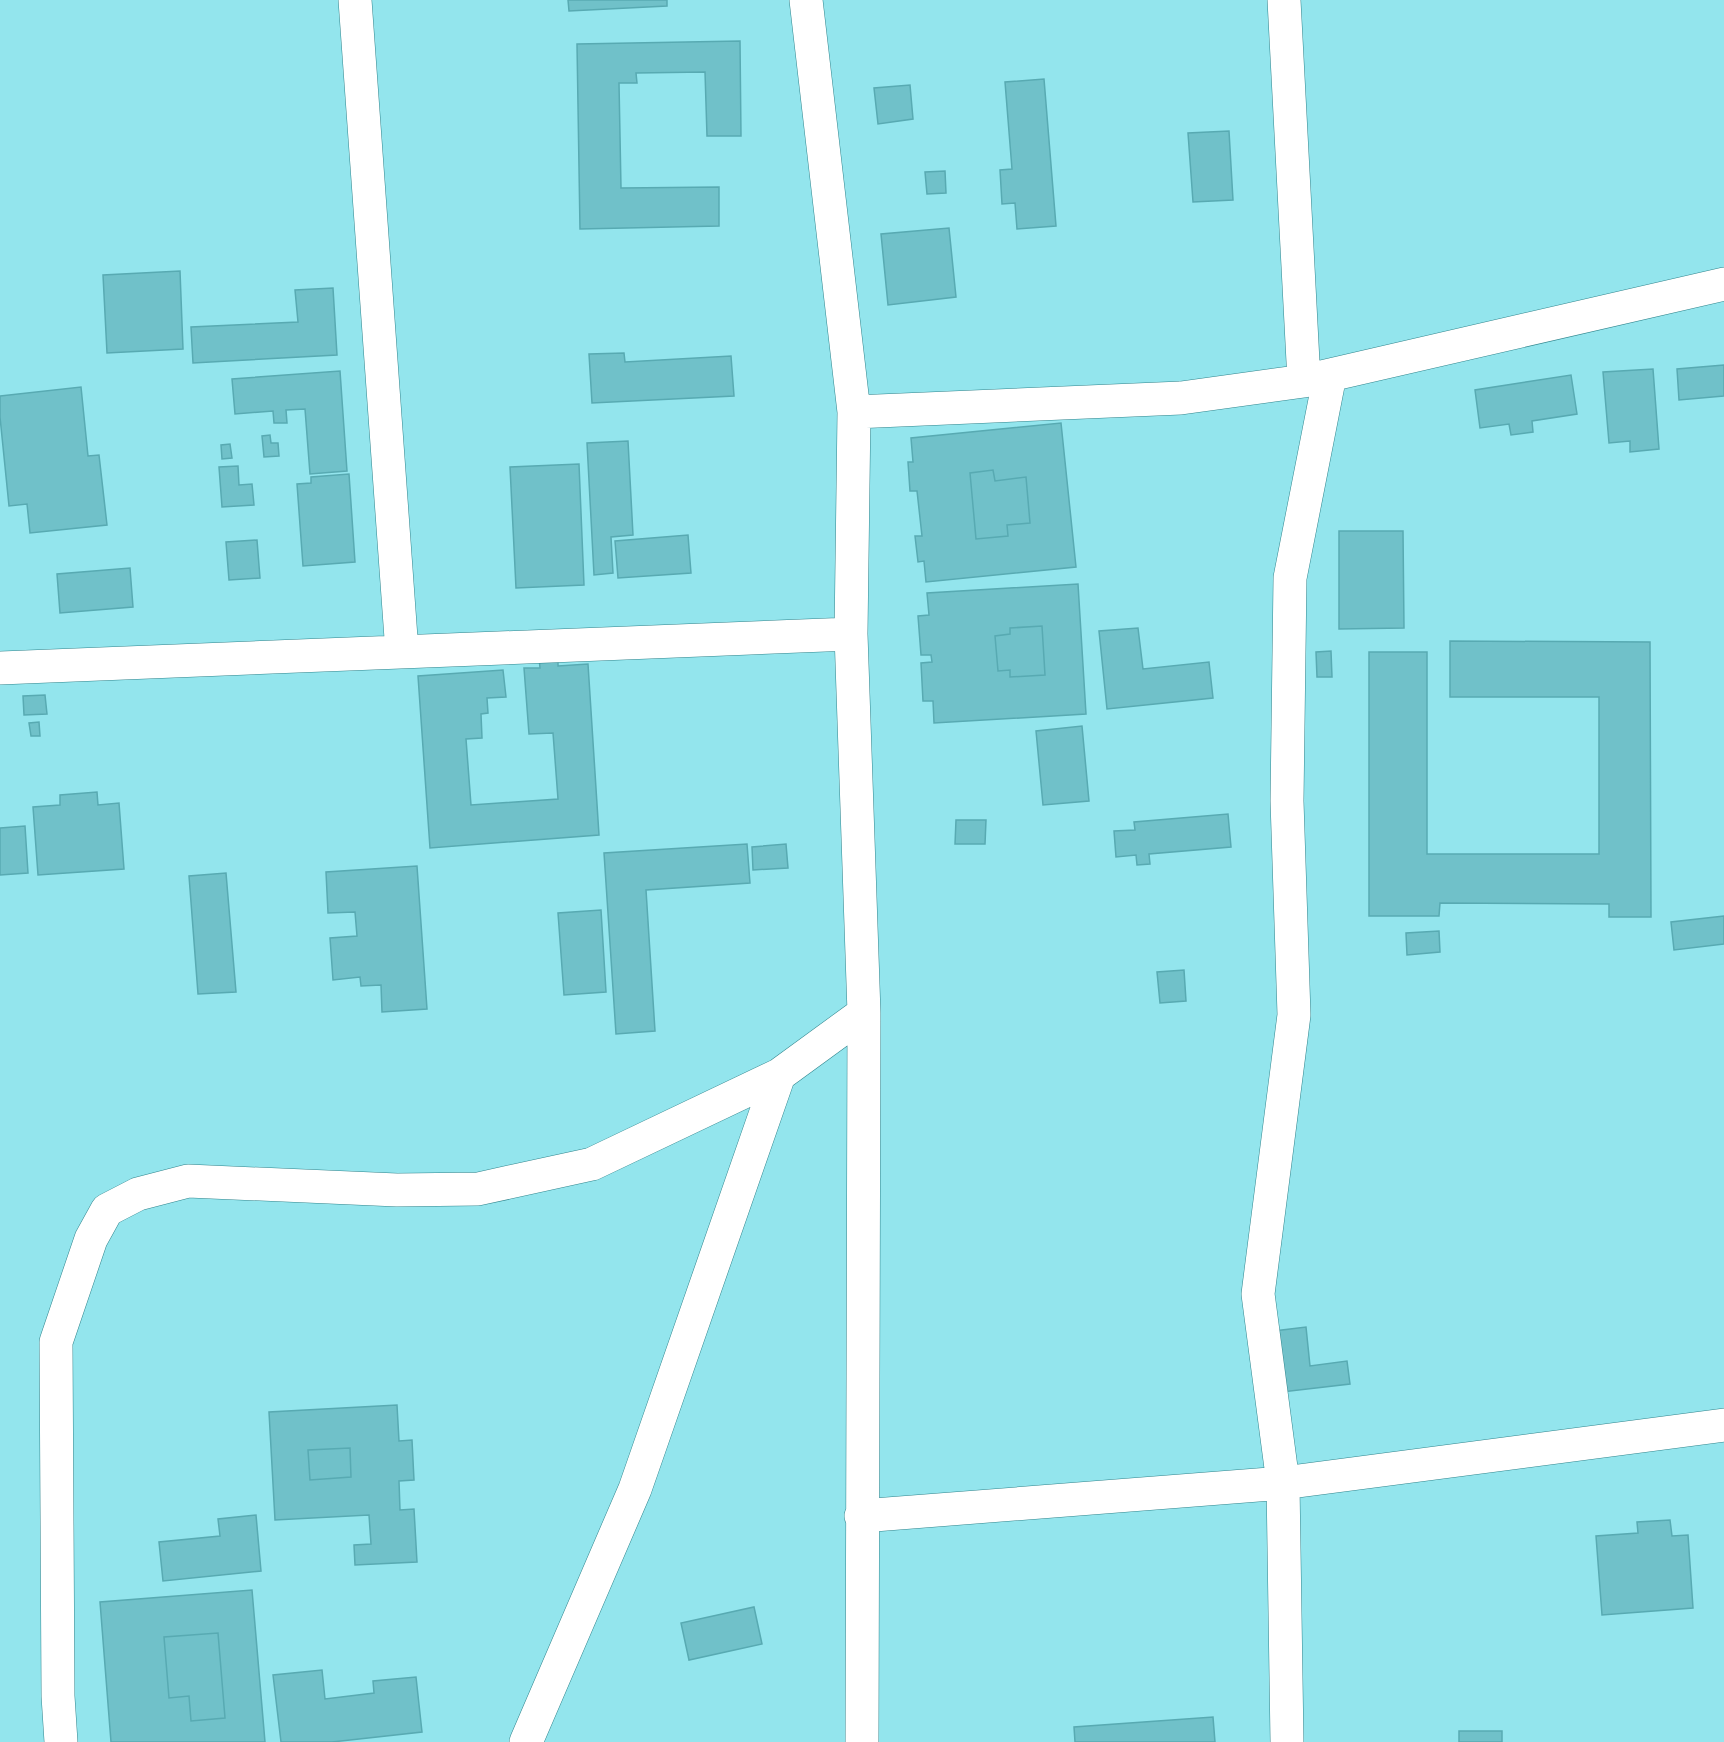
<svg xmlns="http://www.w3.org/2000/svg" width="1724" height="1742" font-family="'DejaVu Sans',sans-serif">
<style>
.building{fill:#70c1c9;stroke:#58aab2;stroke-width:1.5;fill-rule:evenodd}
.lines{fill:none;stroke-linecap:round;stroke-linejoin:round}
.street-casing{stroke:#30858d;stroke-width:34}
.street{stroke:#fff;stroke-width:33}
</style>
<rect width="100%" height="100%" fill="#93e5ed"/>
<path class="building" d="M568 0H667V6L569 11Z
M740 41 741 136H707L705 72 636 73 637 83H619L621 188 719 187V226L580 229 577 44Z
M1044 79 1056 226 1017 229 1015 203 1002 204 1000 170 1012 169 1005 82Z
M910 85 913 119 878 124 874 88Z
M1229 131 1233 200 1193 202 1188 133Z
M945 171 946 193 927 194 925 172Z
M949 228 956 297 888 305 881 234Z
M180 271 183 349 107 353 103 275Z
M333 288 337 355 193 363 191 327 298 322 295 290Z
M624 353 625 362 731 356 734 396 592 403 589 354Z
M1724 365V396L1679 400 1677 369Z
M1653 369 1659 449 1630 452V441L1609 443 1603 372Z
M340 371 347 471 310 474 305 409 286 410 287 423H274L273 411 235 414 232 379Z
M1571 375 1577 414 1532 421 1533 432 1511 435 1509 424 1480 428 1475 390Z
M81 387 88 456 99 455 107 525 30 533 27 504 9 506 0 417V396Z
M1061 423 1076 567 926 582 924 561 918 562 915 536H922L917 491H910L908 462H913L911 438ZM993 470 995 481 1026 477 1030 523 1007 525 1008 536 976 539 970 473Z
M270 435 271 443H278L279 456 264 457 262 436Z
M628 441 633 535 611 537 613 573 594 575 587 443Z
M230 444 232 458 222 459 221 445Z
M579 464 584 585 516 588 510 467Z
M238 466 239 485 252 484 254 505 222 507 219 467Z
M993 470 995 481 1026 477 1030 523 1007 525 1008 536 976 539 970 473Z
M349 474 355 562 303 566 297 484 311 483V477Z
M1339 531H1403L1404 628 1339 629Z
M688 535 691 573 618 578 615 541Z
M257 540 260 578 229 580 226 542Z
M130 568 133 607 60 613 57 574Z
M1078 584 1086 714 934 723 933 701H923L921 663 932 662 931 655H921L918 616 929 615 927 593ZM1042 626 1045 675 1010 677V670L998 671 995 636 1010 634V628Z
M1042 626 1045 675 1010 677V670L998 671 995 636 1010 634V628Z
M1138 628 1143 669 1209 662 1213 698 1107 709 1099 631Z
M1450 641 1650 642 1651 917H1609V904L1440 903 1439 916H1369V652H1427V854H1599V697H1450Z
M1331 651 1332 677H1317L1316 652Z
M558 656V666L588 664 599 835 430 848 418 676 503 670 506 697 487 698 488 713 481 714 482 738 466 739 471 805 558 799 553 733 529 734 524 668H540L539 657Z
M45 695 47 714 24 715 23 696Z
M39 722 40 736H31L29 723Z
M1082 726 1089 801 1043 805 1036 731Z
M97 792 98 805 119 803 124 869 38 875 33 807 60 805V795Z
M1228 814 1231 847 1149 854 1150 864 1137 865 1136 855 1116 857 1114 831 1135 830 1134 822Z
M956 820H986L985 844H955Z
M25 826 28 873 0 875V828Z
M747 844 750 883 646 890 655 1031 616 1034 604 853Z
M786 844 788 868 753 870 752 847Z
M417 866 427 1009 382 1012 381 985 361 986 360 977 333 980 330 938 357 936 355 912 328 913 326 872Z
M226 873 236 992 198 994 189 876Z
M601 910 606 992 564 995 558 913Z
M1724 916V944L1674 950 1671 922Z
M1439 931 1440 952 1407 955 1406 933Z
M1184 970 1186 1001 1160 1003 1157 972Z
M1306 1327 1310 1366 1347 1361 1350 1384 1282 1392 1274 1331Z
M397 1405 399 1441 412 1440 414 1480 399 1481 400 1510 414 1509 417 1562 355 1565 354 1545 371 1544 369 1515 275 1520 269 1412ZM350 1448 351 1477 310 1480 308 1450Z
M350 1448 351 1477 310 1480 308 1450Z
M256 1515 261 1571 163 1581 159 1542 220 1536 218 1519Z
M1670 1520 1672 1536 1688 1535 1693 1608 1602 1615 1596 1536 1638 1533 1637 1522Z
M252 1590 265 1742H111L100 1602ZM218 1633 225 1718 191 1721 189 1696 169 1698 164 1637Z
M754 1607 762 1644 689 1660 681 1623Z
M218 1633 225 1718 191 1721 189 1696 169 1698 164 1637Z
M322 1670 325 1699 374 1693 373 1681 416 1677 422 1732 332 1742H281L273 1675Z
M1213 1717 1215 1742H1075L1074 1727Z
M1459 1731H1502V1742H1459Z"/>
<g class="lines">
<g class="street-casing">
<path id="street" d="M355 0 402 652
M806 0 854 412 851 634 864 1013 862 1742
M1284 0 1304 381
M854 412 1181 398 1304 381 1724 284
M0 668 851 634
M861 1516 1283 1483 1724 1425
M61 1742 58 1696 56 1342 91 1239 107 1210 138 1194 188 1181 397 1190 478 1189 592 1164 779 1075 864 1013
M526 1742 635 1489 779 1075
M1287 1742 1283 1483 1258 1294 1294 1015 1287 801 1290 578 1330 375"/>
</g>
<use href="#street" class="street"/>
</g>
</svg>
